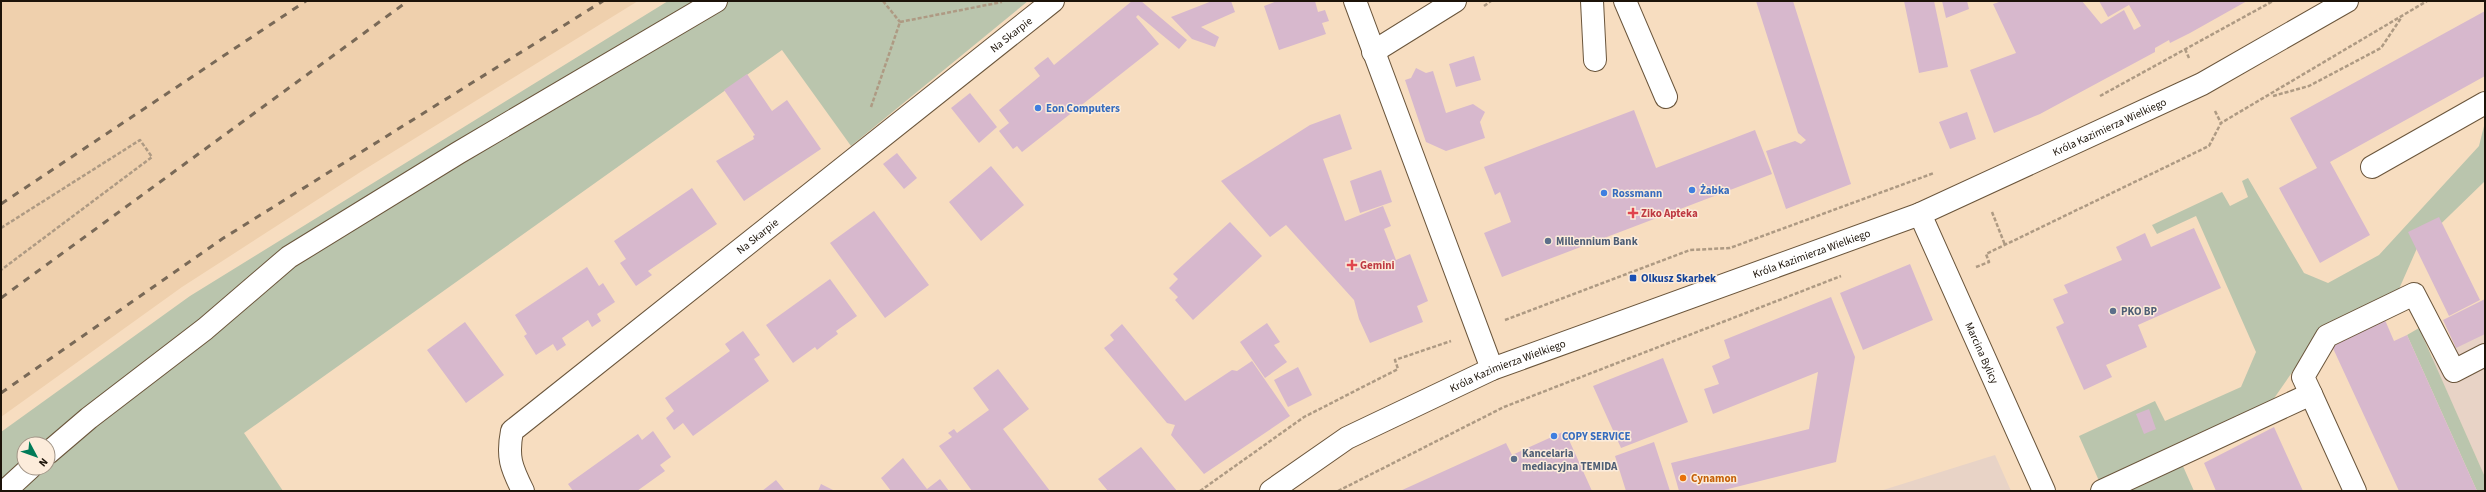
<svg xmlns="http://www.w3.org/2000/svg" width="2486" height="492" font-family="'Source Sans 3',sans-serif">
<style>
.built{fill:#efd0ad}
.education{fill:#e8d3c6}
.green{fill:#bac5ad;fill-rule:evenodd}
.building{fill:#d7b8cd}
.lines{fill:none;stroke-linecap:round;stroke-linejoin:round}
.minor-casing{stroke:#6a553b;stroke-width:24}
.path{stroke:#ae9a83;stroke-width:2.5;stroke-dasharray:4 2;stroke-linecap:butt}
.minor{stroke:#fff;stroke-width:22}
.rail{stroke:#796957;stroke-width:3;stroke-dasharray:7 7;stroke-linecap:butt}
.shop-dot{fill:#3f7fe0;stroke:#fcecdb;stroke-width:1.5}
.health-dot{fill:#e0444e;stroke:#fcecdb;stroke-width:1.5}
.service-dot{fill:#5c6f8a;stroke:#fcecdb;stroke-width:1.5}
.transit-dot{fill:#1a4fb4;stroke:#fcecdb;stroke-width:1.5}
.food-dot{fill:#e8710a;stroke:#fcecdb;stroke-width:1.5}
.labels{text-anchor:middle;stroke-width:3;stroke-linejoin:round;paint-order:stroke}
.street-label{font-size:11px;fill:#1c1309;stroke:#fcecdb}
.shop-label{font-size:11px;font-weight:bold;fill:#366cbe;stroke:#fcecdb;text-anchor:start}
.health-label{font-size:11px;font-weight:bold;fill:#be3a42;stroke:#fcecdb;text-anchor:start}
.service-label{font-size:11px;font-weight:bold;fill:#4e5e75;stroke:#fcecdb;text-anchor:start}
.transit-label{font-size:11px;font-weight:bold;fill:#164399;stroke:#fcecdb;text-anchor:start}
.food-label{font-size:11px;font-weight:bold;fill:#c56008;stroke:#fcecdb;text-anchor:start}
</style>
<rect width="100%" height="100%" fill="#f7ddc0"/>
<path class="built" d="M4 1H638L362 171 182 287 1 417V3Z"/>
<path class="education" d="M2485 330V477L2432 358Z
M1995 455 2011 491H1880Z"/>
<path class="green" d="M668 1H1028L851 146 782 50 244 433 283 491H1V432L190 296ZM24 444H48V468H24Z
M2485 122V181L2418 246 2399 289 2320 332 2268 407 2100 483 2079 436 2155 401 2165 421 2241 387 2256 352 2196 216 2157 234 2152 225 2222 192 2230 206 2248 197 2242 181 2248 178 2304 273 2328 283 2379 255 2479 146Z
M2419 328 2485 477V491H2477L2407 335Z
M2182 464 2194 491H2124Z"/>
<path class="building" d="M1132 1H1141L1187 40 1179 49 1138 15 1136 17 1159 44 1022 152 1017 146 1013 149 999 131 1009 123 999 110 1040 76 1034 68 1040 63 1048 57 1054 65Z
M1212 1H1231L1235 12 1201 27 1219 37 1215 47 1192 39 1171 17Z
M1277 1H1315L1318 12 1325 10 1329 21 1322 23 1326 34 1279 50 1264 6Z
M1756 1H1793L1851 184 1786 209 1766 151 1795 141 1801 144 1806 140 1798 133Z
M1904 1H1934L1948 67 1919 73Z
M1942 1H1967L1969 9 1946 18Z
M2002 1H2082L2101 24 2124 10 2134 30 2141 26 2129 5 2108 17 2099 1H2247L2190 33 2170 43 2169 40 2155 48V52L2040 114 1994 133 1970 70 2016 53 1993 4Z
M2485 11V76L2330 162 2370 235 2320 263 2279 188 2317 168 2290 118Z
M1474 56 1481 80 1456 87 1449 64Z
M1416 68 1426 73 1433 71 1446 113 1473 104 1485 112 1480 122 1485 138 1446 151 1426 142 1405 80 1411 78Z
M747 74 772 111 787 100 821 149 744 201 716 161 754 139 753 136 755 135 724 90Z
M970 93 997 127 979 143 951 108Z
M1634 110 1656 168 1755 130 1772 174 1502 277 1484 233 1511 222 1500 192 1495 195 1484 167Z
M1967 112 1976 139 1950 149 1939 122Z
M1340 114 1352 149 1323 159 1345 221 1383 206 1391 226 1384 229 1396 260 1410 254 1428 301 1417 306 1423 322 1370 343 1359 319 1354 300 1286 225 1270 237 1221 181 1310 125Z
M897 153 917 178 904 189 883 164Z
M991 166 1024 205 981 241 949 202Z
M1381 170 1392 202 1360 213 1350 181Z
M692 188 717 224 648 271 652 275 636 286 620 263 626 259 614 241Z
M874 211 929 285 885 318 830 243Z
M2439 217 2480 300 2449 316 2408 232Z
M1230 222 1262 256 1193 320 1175 300 1178 297 1169 288 1178 279 1173 274Z
M2194 228 2221 288 2138 325 2147 347 2106 365 2112 377 2084 390 2056 327 2064 323 2053 299 2068 293 2064 285 2122 260 2116 247 2145 233 2151 247Z
M1910 264 1933 320 1863 350 1840 293Z
M587 267 599 286 603 283 615 302 597 314 601 321 592 327 588 320 562 338 566 345 557 351 553 344 536 355 524 336 527 334 515 315Z
M830 279 857 316 836 331 838 334 827 342 817 350 815 347 793 363 766 325Z
M1831 297 1855 357 1836 462 1720 491H1679L1671 463 1809 429 1818 372 1713 414 1704 389 1719 384 1712 366 1730 358 1724 340Z
M2485 299V334L2456 348 2443 320Z
M2385 320 2394 341 2407 335 2477 491H2399L2331 344Z
M465 322 504 375 466 403 427 350Z
M1267 323 1280 342 1274 345 1287 362 1265 378 1240 342Z
M1122 324 1185 401 1232 370 1237 371 1252 361 1290 416 1204 474 1171 435 1175 425 1167 423 1104 348 1114 340 1110 335Z
M743 331 760 355 754 359 769 381 693 436 683 423 674 430 666 418 674 411 665 398 730 351 725 344Z
M1663 358 1688 422 1621 448 1593 386Z
M1298 367 1312 395 1288 407 1274 380Z
M998 369 1029 409 1003 429 1050 491H972L939 446 952 437 948 433 954 429 957 433 989 410 973 388Z
M2149 409 2156 429 2144 434 2136 414Z
M2274 427 2303 491H2216L2204 463Z
M653 431 671 457 660 465 665 471 637 491H573L568 484 638 434 642 440Z
M1565 431 1592 491H1400L1506 443 1512 455Z
M1654 442 1670 491H1626L1615 456Z
M1141 447 1177 491H1108L1098 479Z
M903 458 927 489 940 479 949 491H891L881 478Z
M776 480 785 491H762Z
M821 484 835 491H818Z"/>
<g class="lines">
<g class="minor-casing">
<g id="minor">
<path d="M1355 1 1492 369"/>
<path d="M1592 1 1595 60"/>
<path d="M1625 1 1666 97"/>
<path d="M1373 52 1455 1"/>
<path d="M2372 167 2485 103"/>
<path id="s1" d="M1920 214 2044 491"/>
<path d="M2311 394 2303 377 2327 336 2414 294 2454 371 2485 355"/>
<path d="M48 453 89 418 205 329 289 257 458 153 716 1"/>
<path d="M5 491 30 468"/>
<path id="s2" d="M523 491C511 467 507 457 512 431L1053 1"/>
<path id="s3" d="M1271 491 1347 438 1492 369 1920 214 2202 84 2347 1"/>
<path d="M2102 491 2311 394 2355 491"/>
</g>
</g>
<path class="path" d="M883 1 900 22
M1484 6 1491 1
M900 22 1002 2
M2185 49 2189 58
M2100 96 2273 1
M2273 96 2309 86 2381 48 2401 18
M871 107 900 22
M2215 111 2221 123
M1992 212 2005 245
M1 228 140 140 152 157 1 270
M1976 267 1989 262 1986 254 2209 146 2221 123 2427 1
M1505 320 1690 250 1730 248 1934 173
M1200 491 1304 417 1398 369 1395 360 1451 341
M1338 491 1504 407 1841 276"/>
<use href="#minor" class="minor"/>
<path class="rail" d="M1 204 306 1
M1 298 408 1
M1 393 222 239 603 1"/>
</g>
<g class="shop-dot">
<circle cx="1038" cy="108" r="4"/>
<circle cx="1692" cy="190" r="4"/>
<circle cx="1604" cy="193" r="4"/>
<circle cx="1554" cy="436" r="4"/>
</g>
<g class="health-dot">
<path d="M1631 207h4v4h4v4h-4v4h-4v-4h-4v-4h4z"/>
<path d="M1350 259h4v4h4v4h-4v4h-4v-4h-4v-4h4z"/>
</g>
<g class="service-dot">
<circle cx="1548" cy="241" r="4"/>
<circle cx="2113" cy="311" r="4"/>
<circle cx="1514" cy="459" r="4"/>
</g>
<rect class="transit-dot" x="1629" y="274" width="8" height="8" rx="2"/>
<circle class="food-dot" cx="1683" cy="478" r="4"/>
<g class="labels">
<g class="street-label">
<text dy="4" stroke="none"><textPath href="#s2" startOffset="700">Na Skarpie</textPath></text>
<text dy="4" stroke="none"><textPath href="#s3" startOffset="917">Króla Kazimierza Wielkiego</textPath></text>
<text dy="4" stroke="none"><textPath href="#s2" startOffset="376">Na Skarpie</textPath></text>
<text dy="4" stroke="none"><textPath href="#s3" startOffset="593">Króla Kazimierza Wielkiego</textPath></text>
<text dy="4" stroke="none"><textPath href="#s1" startOffset="152">Marcina Bylicy</textPath></text>
<text dy="4" stroke="none"><textPath href="#s3" startOffset="269">Króla Kazimierza Wielkiego</textPath></text>
</g>
<g class="shop-label">
<text x="1046" y="112">Eon Computers</text>
<text x="1700" y="194">Żabka</text>
<text x="1612" y="197">Rossmann</text>
<text x="1562" y="440">COPY SERVICE</text>
</g>
<g class="health-label">
<text x="1641" y="217">Ziko Apteka</text>
<text x="1360" y="269">Gemini</text>
</g>
<g class="service-label">
<text x="1556" y="245">Millennium Bank</text>
<text x="2121" y="315">PKO BP</text>
<text x="1522" y="457">Kancelaria<tspan x="1522" dy="13">mediacyjna TEMIDA</tspan></text>
</g>
<g class="transit-label">
<text x="1641" y="282">Olkusz Skarbek</text>
</g>
<g class="food-label">
<text x="1691" y="482">Cynamon</text>
</g>
</g>
<rect width="2486" height="492" fill="none" stroke="#1c1309" stroke-width="4"/>
<g transform="translate(36 456) rotate(131)"><circle r="19" fill="#fcecdb" stroke="#a29587"/>
<path d="M0-3L7 15L0 10L-7 15Z" fill="#007b58"/>
<text y="-6" font-size="11" font-weight="bold" text-anchor="middle" fill="#1c1309">N</text>
</g>
</svg>
